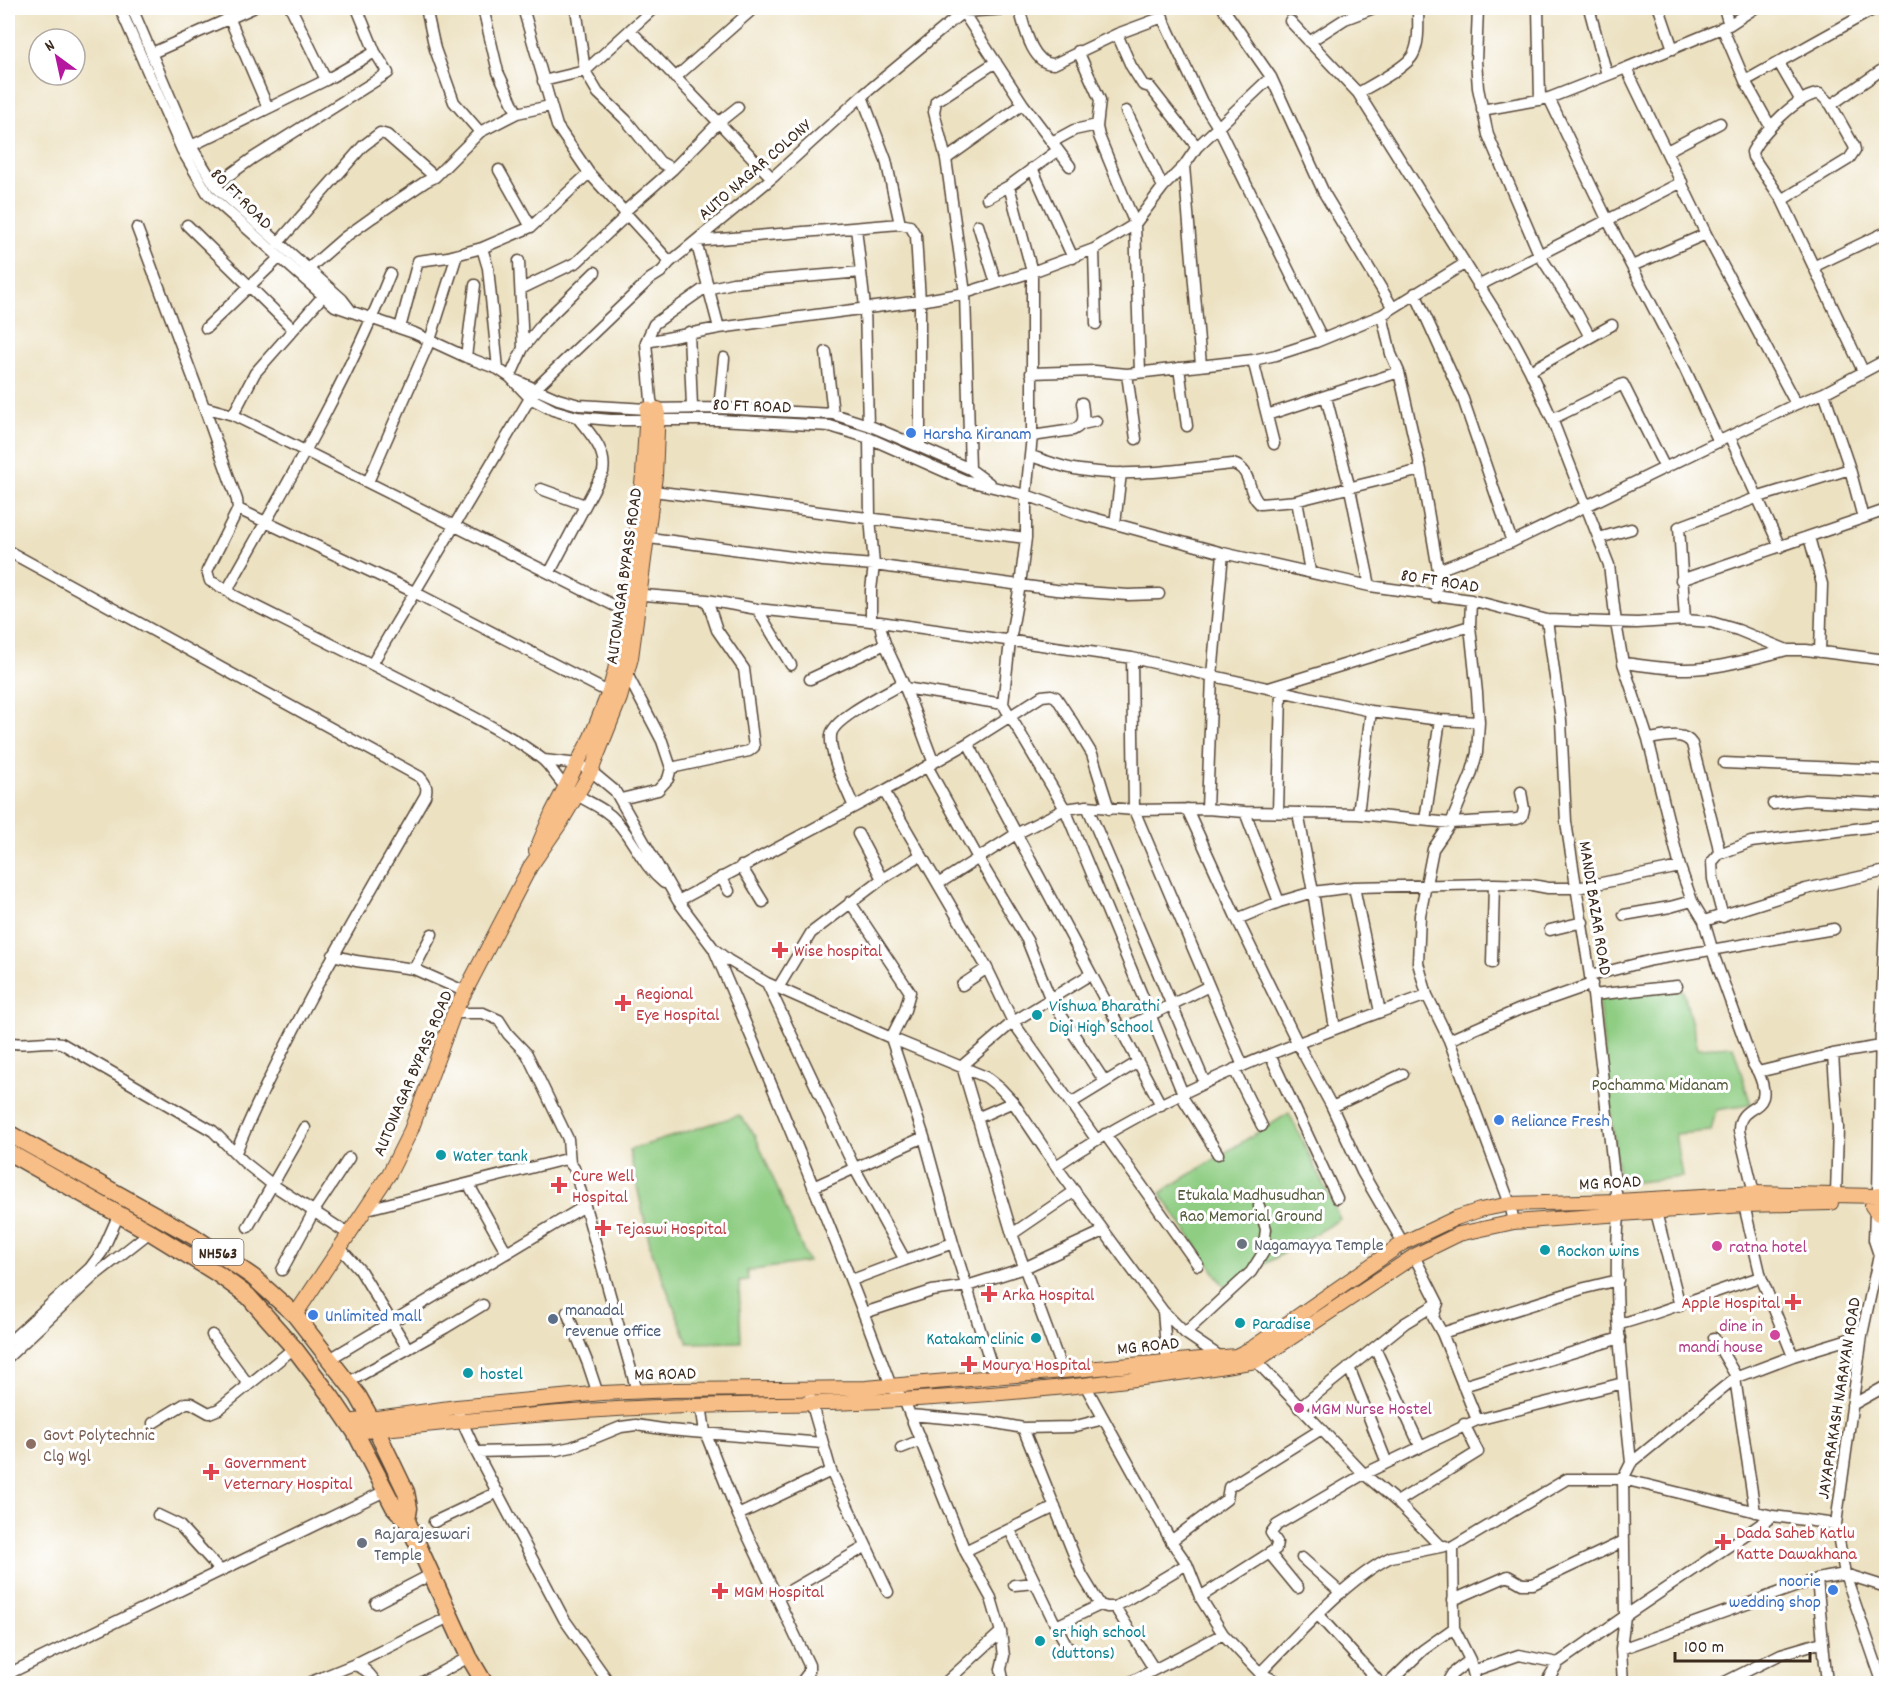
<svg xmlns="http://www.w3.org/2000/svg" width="1894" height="1691" font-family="Dekko,sans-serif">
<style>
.green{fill:#8fcd83;stroke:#657c50;stroke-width:1.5}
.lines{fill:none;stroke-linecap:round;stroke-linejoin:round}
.minor-casing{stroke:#564536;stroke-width:13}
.major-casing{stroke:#564536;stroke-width:16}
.highway-casing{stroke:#564536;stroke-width:19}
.minor{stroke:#fff;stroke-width:10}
.major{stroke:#f7be87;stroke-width:14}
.highway{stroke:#f7be87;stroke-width:16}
.shop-dot{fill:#3f7fe0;stroke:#fff;stroke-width:2}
.health-dot{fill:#e0444e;stroke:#fff;stroke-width:2}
.culture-dot{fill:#0f9aa8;stroke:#fff;stroke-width:2}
.worship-dot{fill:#6b7280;stroke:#fff;stroke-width:2}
.hotel-dot{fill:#d1479c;stroke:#fff;stroke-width:2}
.service-dot{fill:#5c6f8a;stroke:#fff;stroke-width:2}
.education-dot{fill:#8d6e63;stroke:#fff;stroke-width:2}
.labels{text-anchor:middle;stroke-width:6;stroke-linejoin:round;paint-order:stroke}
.shield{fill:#fff;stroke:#766a62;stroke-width:1.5}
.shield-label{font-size:16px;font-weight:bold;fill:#3b2a1e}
.street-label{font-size:18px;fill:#3b2a1e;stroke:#fff}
.shop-label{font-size:18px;fill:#366cbe;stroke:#fff;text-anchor:start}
.health-label{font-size:18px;fill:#be3a42;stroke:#fff;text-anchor:start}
.culture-label{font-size:18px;fill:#0d838f;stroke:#fff;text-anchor:start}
.park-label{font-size:18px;fill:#545b3c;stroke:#fff}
.worship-label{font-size:18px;fill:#5b616d;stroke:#fff;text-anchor:start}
.hotel-label{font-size:18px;fill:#b23c85;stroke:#fff;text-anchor:start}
.service-label{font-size:18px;fill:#4e5e75;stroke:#fff;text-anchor:start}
.education-label{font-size:18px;fill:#785e54;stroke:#fff;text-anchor:start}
</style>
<rect width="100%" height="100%" fill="#fff"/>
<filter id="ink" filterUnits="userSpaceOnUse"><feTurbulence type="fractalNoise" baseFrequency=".0167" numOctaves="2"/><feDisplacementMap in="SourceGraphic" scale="12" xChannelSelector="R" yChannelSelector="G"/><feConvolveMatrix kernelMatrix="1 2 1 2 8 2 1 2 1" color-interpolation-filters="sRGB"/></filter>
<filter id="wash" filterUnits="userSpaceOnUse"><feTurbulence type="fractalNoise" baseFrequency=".008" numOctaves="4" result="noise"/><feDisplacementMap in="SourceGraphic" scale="24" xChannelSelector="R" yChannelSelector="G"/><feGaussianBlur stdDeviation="1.35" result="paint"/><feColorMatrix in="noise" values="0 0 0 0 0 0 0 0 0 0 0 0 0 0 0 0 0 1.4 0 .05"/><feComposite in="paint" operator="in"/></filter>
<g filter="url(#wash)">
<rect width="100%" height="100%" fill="#ece1c1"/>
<path class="green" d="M1683 990 1698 1048 1733 1046 1751 1105 1716 1110 1711 1131 1675 1134 1682 1177 1619 1184 1598 995Z
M1289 1113 1340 1219 1225 1288 1160 1193Z
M739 1115 755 1135 808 1262 747 1271 748 1281 739 1282 741 1342 688 1343 651 1249 629 1150Z"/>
</g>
<g filter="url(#ink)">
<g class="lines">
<g class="minor-casing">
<path id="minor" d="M120 8 182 150 208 194 335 306 414 333 466 357 498 369 510 377 530 398 553 410 577 417 611 420H718L830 426 869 438 964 480 1026 495 1082 515 1223 553 1370 586 1471 600 1547 620 1637 623 1685 620 1711 622 1738 630 1787 650H1806L1886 660
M132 8 191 146 216 187 342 299 352 312
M225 8 268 108
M291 8 326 80
M426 8 435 49 454 102 480 132
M483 8 498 72 517 113
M523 8 557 126 589 173 670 262
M576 8 585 71 598 93 626 120 660 162 673 169
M1019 8C1024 24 1031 65 1054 64L1117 34 1163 17
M1158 8 1202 102 1218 127 1322 338
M1418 8C1418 22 1420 42 1413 55 1407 67 1370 86 1358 93L1514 341 1530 371 1552 419 1609 565 1616 623 1623 663 1648 739 1680 867 1692 901 1704 921 1715 959 1753 1064 1758 1072 1833 1054 1881 1046
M1478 8 1476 61 1478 88 1488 135 1539 254 1577 313 1590 337
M1538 8 1540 100
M1589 8 1607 75
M1659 8 1673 49
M1724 8 1729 25
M1881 8 1885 15 1886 14
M963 12 1023 104 1070 166
M1290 21 1358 93
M1722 27 1745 81 1770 126
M630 30 772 178
M1117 34 1131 66 1143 85 1150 87 1197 147
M1309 42 1345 19 1374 8
M1078 51 1100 100 1097 127 1099 136 1135 224 1140 372
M152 53 253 8
M1779 63 1801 101
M1626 68 1706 234 1796 404
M675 78 754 8
M543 81 585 71 654 8
M1745 81 1876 8
M862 96 886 160 900 224
M1549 98 1607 219 1684 367 1719 442
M1831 105 1886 67
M1482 110 1549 98 1626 68 1729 25 1755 8
M1126 111 1163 187
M1052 142 1074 130 1097 125
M191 146 326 80 375 52
M1667 151 1720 123
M946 159 1023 104
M1184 166 1201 365
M1032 168 1073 258
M499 170 531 227
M1009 186 1032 272V436L1026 495V538L1020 585 1010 641 1003 704 1065 809 1183 1094
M216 187 221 181 253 158 388 73 375 52 357 8
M987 198 1009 186 1058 150
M1782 200 1849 159 1855 150 1854 146 1831 105 1820 94C1799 93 1761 134 1752 152L1753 157 1782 200 1863 371
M624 212 673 169 718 123 738 107
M187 225 293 329
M978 225 996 283
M137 228 204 407 237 500 238 509 207 571 210 581 229 591
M856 228 865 307 868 425
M278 243 363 146 380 133 387 135 435 177
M482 248 488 268 498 369
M1094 249 1096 324
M519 261 523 348
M1632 266 1706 234
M1815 266 1886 232
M307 270 345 237 373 217 425 182 435 177 480 132 517 113 550 106
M390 274C347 383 287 484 230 585L229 591 233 595C299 628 366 661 432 695 469 715 508 733 542 759 551 766 556 778 565 786 581 801 603 805 617 822 635 842 642 865 664 883
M1478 286 1682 182
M521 289 577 262 627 215
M1415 293 1463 399 1512 542
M1393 308 1464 264
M1382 315 1391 354 1399 372 1421 470 1438 570 1436 597
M206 328 279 258
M400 328 418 261 448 257 482 248 531 227 589 173
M719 328 696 241 900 224 910 226 916 236 920 301V447
M689 332 692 407
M646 342 719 328 920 301 965 293 1032 272 1094 249 1135 224 1163 187 1184 166 1197 147 1271 77
M826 352 833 414
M466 357 475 285
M1253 360 1274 444
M1179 368 1187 426
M1530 371 1612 325
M1031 373 1095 371 1127 374 1253 360 1276 355 1316 342 1382 315 1393 308 1324 193 1271 77 1223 8
M1127 374 1136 439
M510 377 523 348 544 322 595 272
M515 380 558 399 579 405 647 409 719 408 833 414 868 425 920 447 970 469 989 483
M1326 397 1350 489 1370 586
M204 407 233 415 627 612
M719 408 724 358
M658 409 652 404 651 400 646 342 654 324 702 290 733 283 861 272
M233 415 255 373 323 296
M1267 415 1399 372
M1552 419 1623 384 1665 468
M1082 424 1096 421
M1032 436 1073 430C1086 424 1084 416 1082 403
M1730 437 1780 547
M869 438 870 517 874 565 871 590V621
M1031 456C1047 461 1063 468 1080 470 1130 478 1182 469 1233 464 1253 470 1246 492 1260 504L1297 501 1310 571
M970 469 965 293 946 159 934 112 936 101 941 98 996 62
M368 482 430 340 457 255
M541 489 585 505
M653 491 1026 538
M1295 501 1421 470
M238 509 414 592 614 695
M1863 518 1886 510
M1115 524 1121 473
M642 537 823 561 874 565 1056 590 1128 595 1159 594
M1809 537 1822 584 1820 652
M1599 538 1631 529
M8 551 420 777C426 784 428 788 425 796 358 913 288 1028 236 1152
M1438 570 1512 542 1796 404 1824 393 1886 360
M550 572 603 472C607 450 590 434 577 417
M1681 580 1863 518 1850 469
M632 594 707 600 757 609 880 622 1132 658 1371 711 1440 720 1479 722
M1471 600 1470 626 1477 693 1479 722 1477 753 1471 775 1451 823 1433 849 1420 915 1418 963 1427 995 1449 1040 1510 1204 1514 1222
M757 609 791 665
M1547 620 1561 721 1566 822 1593 995 1617 1201
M1685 620 1679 527 1759 497 1850 469 1824 393
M880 622C882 644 895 663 903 683 914 709 923 735 933 761
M1132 658 1134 810 1243 1066
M1623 663C1650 666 1677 671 1704 668 1732 665 1759 657 1787 650
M372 664 536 388 650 279 661 272 670 262 772 178 862 96 963 12 1021 8
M810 679 885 644
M905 688 1003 704
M1269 688 1470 626
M1648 739C1661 738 1684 730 1692 744L1718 845 1719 854 1712 862 1713 879 1723 917
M968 743 1161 1105
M544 760 578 764 591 771 615 791 678 901 714 949 728 960 767 983 891 1038 986 1077 1000 1088 1013 1102 1056 1166 1163 1311 1185 1333 1222 1358
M1724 763 1886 770
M927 766 978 858 1027 940 1050 998 1105 1082
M671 768 749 751 754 747 744 669 717 630 707 600
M884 791 938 884 1016 834 1065 809 1087 806 1134 810 1207 809 1245 812 1358 814 1451 823 1517 819 1522 817 1524 809 1521 792
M621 799 658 790 668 779 671 768 662 741 628 676
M1773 804 1805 800 1886 804
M1087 806 1205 1083
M854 807C846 788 829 755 831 735 833 718 888 692 903 683
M1187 809 1236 917 1298 1044 1331 1105 1362 1172 1403 1243
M1207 809 1212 676 1223 553
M1245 812 1279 902
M1278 812 1281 692
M1298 813 1313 892 1335 1029
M1358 814 1371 711
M1425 820 1440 720
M858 834 882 879
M1719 854 1751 842 1886 825
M741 866 763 902
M721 877 729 891
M938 884 987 968 1013 1022 1096 1139
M1354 887 1380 1012
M678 901 884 791 968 743 1042 696 1051 695 1056 697 1075 726 1092 754 1109 809
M850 902 910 992 905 1010 891 1038 924 1137 953 1243 995 1377
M1624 915 1670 907 1692 901
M1237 919 1279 902 1313 892 1354 887 1494 884 1532 885 1548 888H1577L1680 867
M1704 921 1806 889 1886 871
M1550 930 1583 922
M715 952C777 1096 837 1240 891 1386L904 1400 965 1551 991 1598 1001 1632 1004 1656 1001 1669 1004 1684
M333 955 356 961 414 969 466 992
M1492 963 1494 884
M414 969 432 934
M1590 976 1652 960 1834 929
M767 983 855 1169 905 1260 953 1243
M962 985 987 968
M778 988 811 933 882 879 921 855
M1593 995 1677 986
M454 1013H483L499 1020 508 1034 527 1054 568 1139 570 1163
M1121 1030 1209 986
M1449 1040 1518 1010 1592 984
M8 1042C25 1047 43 1039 61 1043L213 1131 244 1162 273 1185 350 1235
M1833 1054 1838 1128 1836 1195
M1270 1055 1337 1198
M1234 1069 1262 1126
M1181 1095 1218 1154
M1071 1103 1138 1062
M1332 1107 1403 1074
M977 1118 1013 1102
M1105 1134 1198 1265
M1056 1166C1169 1089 1299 1041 1427 995
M469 1185 507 1253
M813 1187 924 1137
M1754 1193 1739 1131C1738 1099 1778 1117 1758 1072
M1878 1195 1881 1026 1886 893
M585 1206 637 1391
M1656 1212 1680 1306
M1875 1212 1874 1240 1879 1255
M1619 1215C1612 1297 1623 1381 1631 1463L1623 1479 1625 1616 1773 1516
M248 1227 305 1128
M1012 1234 1075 1191
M341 1249 360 1270 408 1349
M1414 1256 1438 1303 1433 1317 1442 1333 1477 1420
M282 1270 314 1211 349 1158
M1761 1277 1793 1356
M852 1280 905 1260
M1163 1311 1167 1361
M567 1312 588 1364 598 1394
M864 1313 932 1291 967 1286 1024 1268 1104 1231
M1620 1324C1668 1311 1713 1291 1761 1277L1744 1205
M1185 1333 1251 1272 1263 1253 1266 1229 1259 1206
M1442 1333 1585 1288 1618 1280
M212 1335 248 1384
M1714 1338 1737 1378
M8 1343 90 1268 102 1252 119 1214
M1375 1348 1420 1446
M8 1357 94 1276 150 1232
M328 1360 585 1206 574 1168 566 1159 367 1209
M1256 1361 1364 1474 1397 1502 1440 1546
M1349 1367 1387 1463 1477 1420 1623 1383
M1062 1370 1012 1234 962 1066 1013 1022 1091 974
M347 1383 445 1328 483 1305
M1084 1383 1171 1541 1187 1564 1200 1597 1223 1634 1260 1673 1262 1684
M1463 1386 1620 1338
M810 1398 831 1471 888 1592
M701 1405 705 1432 738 1515 809 1665V1672L800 1684
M1852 1405 1886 1386
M1299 1408 1405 1323 1438 1303
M459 1415 476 1452 564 1619 610 1684
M910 1415 991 1422 1023 1428 1072 1427 1104 1419
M153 1423 186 1403H191L209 1413 219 1409 294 1348
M1023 1428 1082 1575 1100 1605 1107 1607H1115L1187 1564
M901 1448 921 1440
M476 1452 557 1450 572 1447 621 1427 636 1425 669 1430 822 1443
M1631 1463 1735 1378
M1397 1502 1478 1452 1464 1424
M1755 1512 1735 1378 1793 1356 1862 1335
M158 1515 179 1525 220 1570
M738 1515 831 1471
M434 1522 498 1492
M1010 1530 1056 1626 1070 1651
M1171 1541 1227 1499 1229 1487 1320 1430
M965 1551 1055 1507
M1270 1554 1298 1588
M1302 1558 1341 1593
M1014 1585 1035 1583
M1200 1597 1276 1549 1277 1542 1271 1533 1277 1525 1364 1474 1387 1463
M777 1598 865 1547
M1453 1600 1508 1576 1522 1584H1533L1624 1541
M376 1603 432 1574
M1115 1607 1154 1669
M1318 1615 1381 1684
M1056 1626 1100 1605
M1621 1649 1625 1616
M353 1665 451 1616
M1473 1671 1519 1655 1558 1663
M1260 1673C1297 1636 1345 1580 1391 1557L1445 1546
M1260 1673 1282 1684
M8 1674 385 1491
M306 1684 353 1665C365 1667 370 1674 377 1684
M419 1684 469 1657
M944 1684 1001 1632
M1127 1684 1223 1634
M1388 1684 1423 1650 1454 1628
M1446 1684 1452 1674 1470 1660
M1476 1684 1470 1660 1454 1628 1453 1547 1567 1479H1623L1773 1516 1836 1524
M1545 1684 1558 1663 1625 1616
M1623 1684 1621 1649 1817 1579
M1721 1684 1781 1654 1822 1642
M1827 1684 1817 1579 1845 1574 1886 1587
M1883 1684 1845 1574 1836 1524 1862 1335 1879 1255 1885 1245V1215"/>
</g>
<g class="major-casing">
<path id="major" d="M536 851 552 813 591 737 609 692 615 670 627 612 643 475 647 409
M1886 1196 1878 1195 1872 1206 1878 1214H1886
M295 1315 389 1174 411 1130 454 1013 530 867 561 822 591 771 620 698 631 658 655 476 658 409
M348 1422 457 1407 602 1393 674 1390 866 1388 1236 1356 1252 1348 1403 1243 1456 1218 1480 1210 1510 1204 1617 1201 1754 1193 1876 1196
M355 1432C449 1422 542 1413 636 1408 718 1404 799 1405 881 1401 1005 1395 1133 1382 1256 1361L1414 1256 1459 1234 1514 1222 1744 1205 1831 1203"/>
</g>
<g class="highway-casing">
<path id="highway" d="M8 1133 193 1236 253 1277 295 1315 358 1396 371 1419 406 1492 409 1508 407 1521
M8 1152 150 1232 218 1274 248 1296 294 1348 332 1398 355 1432 394 1507 407 1521 469 1657 485 1684"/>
</g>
<use href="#minor" class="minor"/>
<use href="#major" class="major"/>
<use href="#highway" class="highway"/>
</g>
</g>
<g class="shop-dot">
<circle cx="911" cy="433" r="6"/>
<circle cx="1499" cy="1120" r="6"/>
<circle cx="313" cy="1315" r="6"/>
<circle cx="1833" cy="1590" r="6"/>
</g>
<g class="health-dot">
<path d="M777 941h6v6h6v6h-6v6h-6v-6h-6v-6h6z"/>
<path d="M620 994h6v6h6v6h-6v6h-6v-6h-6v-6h6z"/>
<path d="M556 1176h6v6h6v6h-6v6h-6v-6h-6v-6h6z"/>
<path d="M600 1219h6v6h6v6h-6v6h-6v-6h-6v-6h6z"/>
<path d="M986 1285h6v6h6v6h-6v6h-6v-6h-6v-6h6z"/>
<path d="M1790 1293h6v6h6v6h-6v6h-6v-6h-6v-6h6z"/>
<path d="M966 1355h6v6h6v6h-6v6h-6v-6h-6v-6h6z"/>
<path d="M208 1463h6v6h6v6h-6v6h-6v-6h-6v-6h6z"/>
<path d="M1720 1533h6v6h6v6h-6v6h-6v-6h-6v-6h6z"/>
<path d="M717 1582h6v6h6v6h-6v6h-6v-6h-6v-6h6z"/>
</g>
<g class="culture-dot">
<circle cx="1037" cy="1015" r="6"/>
<circle cx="441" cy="1155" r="6"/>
<circle cx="1545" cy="1250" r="6"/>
<circle cx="1240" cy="1323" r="6"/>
<circle cx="1036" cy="1338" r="6"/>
<circle cx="468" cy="1373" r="6"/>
<circle cx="1040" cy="1641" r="6"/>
</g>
<g class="worship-dot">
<circle cx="1242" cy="1244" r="6"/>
<circle cx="362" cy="1543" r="6"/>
</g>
<g class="hotel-dot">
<circle cx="1717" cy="1246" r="6"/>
<circle cx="1775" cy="1335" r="6"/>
<circle cx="1299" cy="1408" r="6"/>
</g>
<circle class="service-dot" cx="553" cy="1319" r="6"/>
<circle class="education-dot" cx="31" cy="1444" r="6"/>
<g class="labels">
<rect class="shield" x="192.5" y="1239" width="51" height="26" rx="4.5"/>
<g class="shield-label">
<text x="218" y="1258">NH563</text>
</g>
<g class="street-label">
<text transform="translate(754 169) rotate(-41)" y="6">AUTO NAGAR COLONY</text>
<text transform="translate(242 198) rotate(45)" y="6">80 FT ROAD</text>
<text transform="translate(752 405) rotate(2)" y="6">80 FT ROAD</text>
<text transform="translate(623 576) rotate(-82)" y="6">AUTONAGAR BYPASS ROAD</text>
<text transform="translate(1440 580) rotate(9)" y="6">80 FT ROAD</text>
<text transform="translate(1596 908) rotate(81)" y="6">MANDI BAZAR ROAD</text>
<text transform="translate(412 1073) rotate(-67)" y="6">AUTONAGAR BYPASS ROAD</text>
<text transform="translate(1610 1182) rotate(-3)" y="6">MG ROAD</text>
<text transform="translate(1148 1345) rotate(-6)" y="6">MG ROAD</text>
<text transform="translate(665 1373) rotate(-1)" y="6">MG ROAD</text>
<text transform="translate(1838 1398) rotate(-81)" y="6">JAYAPRAKASH NARAYAN ROAD</text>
</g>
<g class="shop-label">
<text x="923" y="439">Harsha Kiranam</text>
<text x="1511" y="1126">Reliance Fresh</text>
<text x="325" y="1321">Unlimited mall</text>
<text x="1821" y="1586" text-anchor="end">noorie<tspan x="1821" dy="21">wedding shop</tspan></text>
</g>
<g class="health-label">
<text x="794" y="956">Wise hospital</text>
<text x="636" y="999">Regional<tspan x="636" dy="21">Eye Hospital</tspan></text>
<text x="572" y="1181">Cure Well<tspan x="572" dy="21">Hospital</tspan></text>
<text x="616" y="1234">Tejaswi Hospital</text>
<text x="1002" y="1300">Arka Hospital</text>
<text x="1780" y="1308" text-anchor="end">Apple Hospital</text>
<text x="982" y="1370">Mourya Hospital</text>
<text x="224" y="1468">Government<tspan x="224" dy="21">Veternary Hospital</tspan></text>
<text x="1736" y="1538">Dada Saheb Katlu<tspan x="1736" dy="21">Katte Dawakhana</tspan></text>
<text x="734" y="1597">MGM Hospital</text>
</g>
<g class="culture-label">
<text x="1049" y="1011">Vishwa Bharathi<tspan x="1049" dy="21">Digi High School</tspan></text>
<text x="453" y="1161">Water tank</text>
<text x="1557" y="1256">Rockon wins</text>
<text x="1252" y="1329">Paradise</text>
<text x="1024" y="1344" text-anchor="end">Katakam clinic</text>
<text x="480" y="1379">hostel</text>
<text x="1052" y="1637">sr high school<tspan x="1052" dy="21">(duttons)</tspan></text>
</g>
<g class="park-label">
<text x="1660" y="1090">Pochamma Midanam</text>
<text x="1251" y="1200">Etukala Madhusudhan<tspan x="1251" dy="21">Rao Memorial Ground</tspan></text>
</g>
<g class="worship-label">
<text x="1254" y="1250">Nagamayya Temple</text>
<text x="374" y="1539">Rajarajeswari<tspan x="374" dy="21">Temple</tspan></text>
</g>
<g class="hotel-label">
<text x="1729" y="1252">ratna hotel</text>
<text x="1763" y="1331" text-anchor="end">dine in<tspan x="1763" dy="21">mandi house</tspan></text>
<text x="1311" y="1414">MGM Nurse Hostel</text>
</g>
<g class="service-label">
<text x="565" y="1315">manadal<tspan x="565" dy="21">revenue office</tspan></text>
</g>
<g class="education-label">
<text x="43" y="1440">Govt Polytechnic<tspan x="43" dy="21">Clg Wgl</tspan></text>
</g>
</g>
<rect width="1894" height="1691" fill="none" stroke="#fff" stroke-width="30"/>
<g transform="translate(57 57) rotate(327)"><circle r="28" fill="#ffffff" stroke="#b1aaa5" stroke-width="1.5"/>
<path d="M0-4.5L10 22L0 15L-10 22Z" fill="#b5179e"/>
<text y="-9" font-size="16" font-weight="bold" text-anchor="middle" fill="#3b2a1e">N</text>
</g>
<path d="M1675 1652v9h135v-9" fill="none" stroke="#3b2a1e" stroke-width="3"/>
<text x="1684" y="1652" font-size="18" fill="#3b2a1e" stroke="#ffffff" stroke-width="4.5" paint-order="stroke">100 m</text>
</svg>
